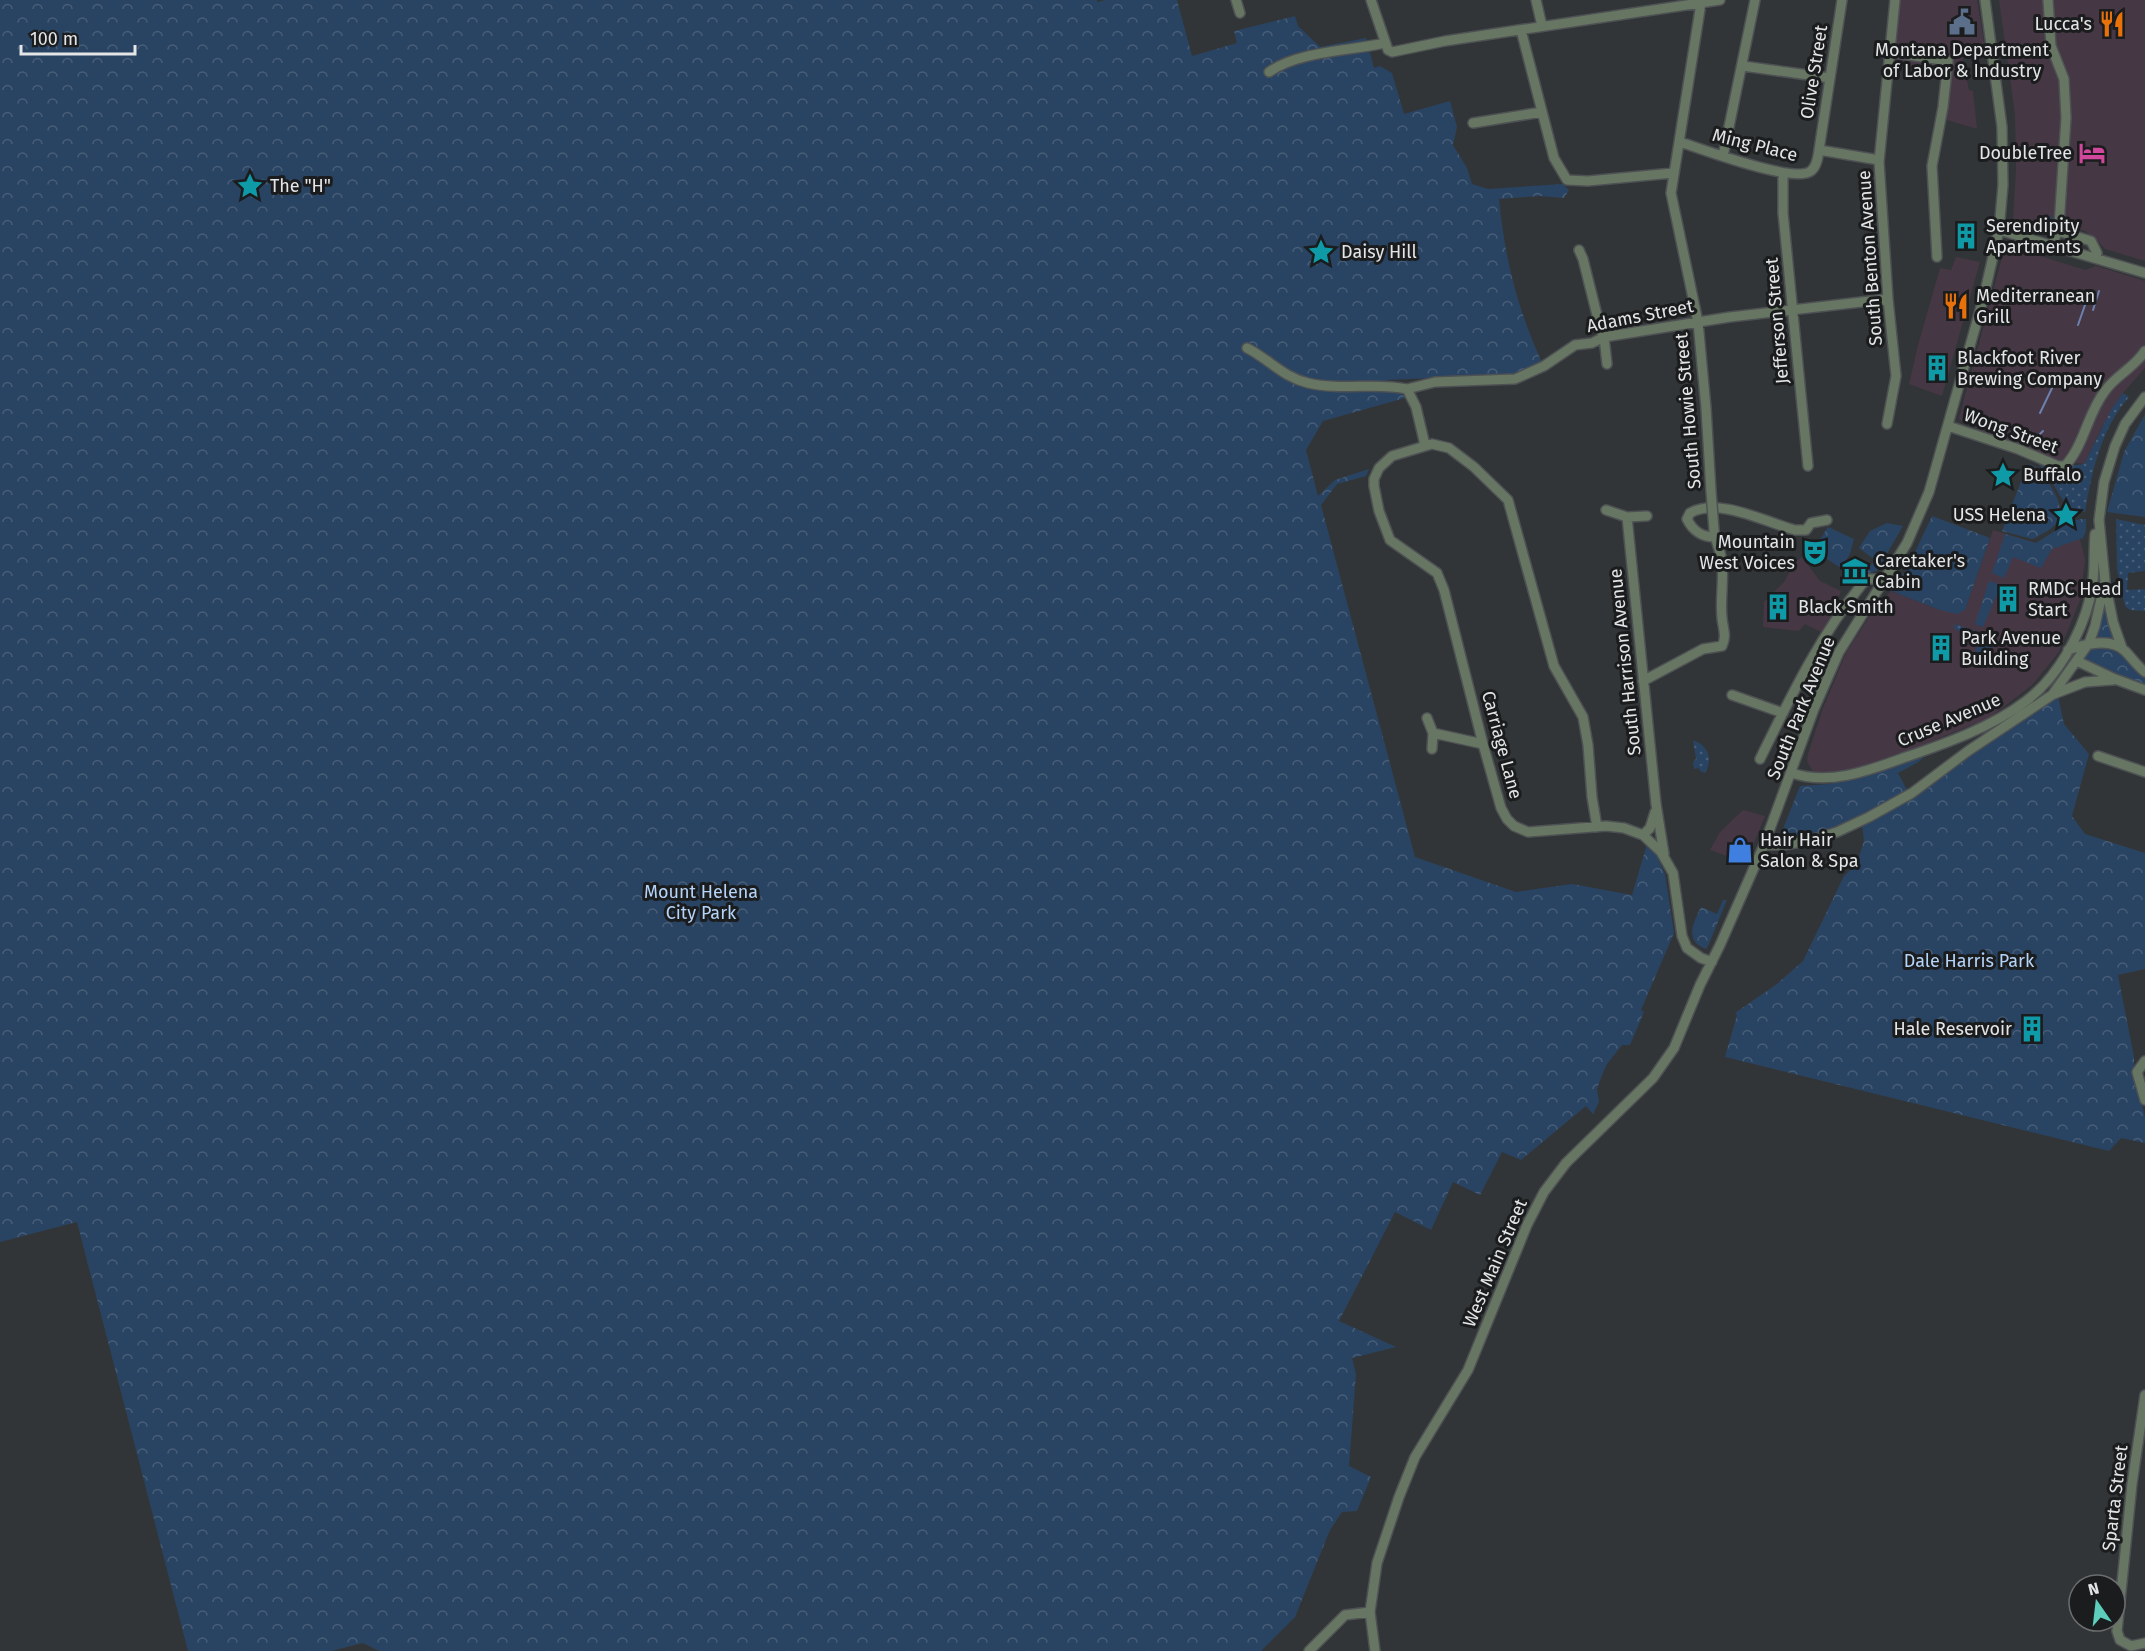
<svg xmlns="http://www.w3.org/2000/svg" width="2145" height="1651" font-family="'Fira Sans',sans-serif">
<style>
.commercial{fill:#453744}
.grass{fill:url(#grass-dots)}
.park{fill:url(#park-crowns)}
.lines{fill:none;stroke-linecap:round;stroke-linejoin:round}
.stream{stroke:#6c81af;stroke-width:2}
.minor-casing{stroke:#4e5153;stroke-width:12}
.minor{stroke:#677663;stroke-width:9}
.minor-bridge-casing{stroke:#4e5153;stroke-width:12;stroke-linecap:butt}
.minor-bridge{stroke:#677663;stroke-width:9}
.labels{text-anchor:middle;stroke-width:6;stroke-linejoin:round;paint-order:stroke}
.poi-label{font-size:18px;fill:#e4e5e7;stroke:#1b1c1d;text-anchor:start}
.street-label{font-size:18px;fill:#e4e5e7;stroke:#1b1c1d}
.park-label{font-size:18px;fill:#b4d4fa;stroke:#1b1c1d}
</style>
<defs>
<pattern id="grass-dots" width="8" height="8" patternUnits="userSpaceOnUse" patternTransform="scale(1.5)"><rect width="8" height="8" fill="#294362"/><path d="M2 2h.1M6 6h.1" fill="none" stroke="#485e78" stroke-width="1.8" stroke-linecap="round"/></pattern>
<pattern id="park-crowns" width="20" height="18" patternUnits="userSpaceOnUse" patternTransform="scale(1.5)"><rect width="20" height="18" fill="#294362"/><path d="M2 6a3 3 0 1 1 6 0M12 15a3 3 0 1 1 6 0" fill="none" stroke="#485e78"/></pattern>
</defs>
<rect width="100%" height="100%" fill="#323537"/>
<path class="commercial" d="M1898 0H1977L1986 55 1962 58 1969 90 1973 91 1977 129 1947 120V96L1939 94 1941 71 1892 66Z
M1999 0H2145V261L2105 249 2096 239 2085 231 2067 226 2051 227 2047 231 2015 223 2013 221 2016 169 2015 114Z
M2011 243 2035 248 2037 255 2085 270 2096 266 2145 281V368L2123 393 2102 427 2084 464 2057 460 2024 446 2014 445 1961 421 1959 418 2004 250Z
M1956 257 1980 262 1942 396 1909 384 1918 345 1940 268 1951 270Z
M1993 530 2036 543 2062 544 2080 539 2085 560 2080 600 2059 652 2032 685 1989 718 1875 764 1822 775 1813 772 1807 761 1808 754 1823 708 1846 653 1873 611 1891 591 1940 610H1965Z
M1802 557 1820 581 1841 591 1838 599 1841 601 1821 632 1805 624 1799 631 1763 627 1764 602 1784 582 1796 561Z
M1743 810 1765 816 1746 863 1710 850 1720 832Z"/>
<path class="grass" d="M2049 217H2053L2049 228 2044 231 2019 224 2015 221H2048Z
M2123 393 2129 397C2101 429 2092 471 2085 512 2064 511 2059 492 2049 477 2045 471 2040 467 2037 461L2070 466 2084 464 2112 408Z
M2116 519 2145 525V571L2128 573 2127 590 2145 589V611L2130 610 2125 606 2117 569Z
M1955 624 1990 636 1992 649 1990 659 1975 653 1978 643 1964 637 1965 633 1954 629Z
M1693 740C1709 746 1713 759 1705 773L1700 771 1699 768 1694 769 1693 762 1696 759Z"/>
<path class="park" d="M0 0H1097V2L1106 0H1177L1192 56 1237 43 1234 31 1295 16 1298 26 1320 47 1366 38 1374 68 1380 66 1392 73 1404 114 1450 101 1457 127 1453 145 1467 168 1472 184 1488 189 1563 184 1569 190 1564 198 1539 196 1499 199C1505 260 1517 307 1542 363L1519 374 1387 380 1388 386 1401 392 1405 398 1323 421 1306 450 1318 496 1335 480 1369 469 1366 476 1337 484 1321 505 1415 857 1516 892 1572 884 1632 895 1647 844 1655 852 1665 874 1674 933 1641 1010 1644 1012 1630 1045H1622L1607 1064 1602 1075 1597 1089 1599 1102 1593 1114 1586 1106 1521 1160 1502 1152 1480 1195 1453 1182 1431 1230 1395 1212 1339 1321 1396 1347 1352 1358 1356 1374 1349 1466 1371 1477 1357 1511 1342 1512 1330 1530 1295 1617 1261 1651H379L363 1643 331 1651H188L77 1222 0 1242Z
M2145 414V517L2107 512 2124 452Z
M2030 464C2040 469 2044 476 2050 485 2062 504 2067 521 2044 533 2039 535 2037 538 2032 539L2002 531 2025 471 2028 470Z
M1932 516 1990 538 1965 610 1957 614 1940 610 1891 591 1908 567Z
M2080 519H2086V531L2083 538 2052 549 2041 568 2013 557 2004 578 1992 573 2005 534 2036 543 2069 522Z
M1887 523 1903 526 1877 571 1864 574 1875 560 1859 548 1870 531Z
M1828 527 1854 539 1850 554 1841 568 1827 559 1817 544Z
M1989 581 2001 585 1983 627 1975 624Z
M2105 603 2117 642 2093 638Z
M2095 646C2123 649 2125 661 2145 678V685L2094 667 2085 660C2085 653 2089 648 2095 646Z
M2058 696 2064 724 2089 754 2072 816 2085 834 2145 853V969L2118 975 2134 1057V1072L2145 1117V1143L2121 1138 2109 1151 1725 1057 1737 1015 1735 1013 1777 984 1803 961 1844 876 1857 863 1864 841 1862 825 1883 815 1916 796 1968 756Z
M1926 754 1920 761 1898 773 1908 792 1835 829 1783 842 1779 839 1800 786 1829 784 1853 779Z
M1723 900H1727L1708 946 1706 949C1684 941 1693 923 1701 907L1717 914Z"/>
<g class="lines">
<path class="stream" d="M2093 310 2099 291
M2078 325 2085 305
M2040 413 2053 386
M2038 442 2040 434 2043 431"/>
<g class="minor-casing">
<path id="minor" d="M1236 0 1240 13
M1371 0 1388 50 1392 52 1445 41 1720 0
M1536 0 1542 26
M2048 0 2051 46 2064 79 2066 118 2059 226 2052 246
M1701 3 1671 193 1698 322 1706 408 1711 491
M1521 30 1554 158 1567 180 1588 181 1673 173
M1890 52 1948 61 1943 107 1932 166 1937 257
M1743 66 1830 78
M1269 72C1299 51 1350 51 1385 43
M1473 123 1542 112
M1680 142C1702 149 1794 184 1811 171 1817 166 1818 157 1819 150L1842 0
M1819 150 1879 160
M1723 156 1755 0
M1783 173V213L1808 466
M1999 230 2145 273
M2058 231 2091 241 2097 253 2096 258
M1579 250 1583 259 1601 331 1604 337 1607 364
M1247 348C1270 360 1283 377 1308 383 1341 391 1377 382 1407 389L1416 407 1425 445
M1407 389 1435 382 1515 379 1544 366 1575 345 1592 343 1604 337 1730 317 1888 299
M1887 424 1896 376 1888 299 1879 162 1895 0
M1948 426 2018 449 2058 466H2065C2085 444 2087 414 2105 391 2115 376 2134 368 2145 351
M1606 510 1627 517 1647 516
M1627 517 1656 804 1664 854
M1715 537C1701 537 1693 531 1687 519L1690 513C1719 497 1765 522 1795 530H1806L1811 523 1827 520
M1857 579 1863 583 1868 579H1875L1883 584
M2106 587 2113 622 2122 648
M2068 650C2085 644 2110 637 2125 651 2132 658 2137 666 2145 672
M2077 661 2115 679 2145 690
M1643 681 1703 649 1722 646C1727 636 1723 629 1722 618 1720 599 1724 581 1722 562 1721 551 1715 541 1714 530
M2054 694 2085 682 2113 680
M1732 695 1783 713
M1427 718 1433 733 1483 744
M1432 749 1433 733
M2098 756 2145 772
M1760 759C1790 698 1820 635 1863 583
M1792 773C1830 786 1870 770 1906 757 1947 743 1992 727 2026 701 2057 678 2081 635 2090 598 2096 577 2093 555 2095 534
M1597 827 1592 797 1588 745 1583 717 1554 666 1508 500 1474 467 1449 448 1432 444 1392 456 1379 468 1374 479V486L1379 511 1390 540 1437 573 1444 590 1483 744 1501 808 1507 819 1514 826 1528 832 1606 826 1624 828 1643 835 1661 852 1673 873 1682 936 1687 948 1701 958 1712 962
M1643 835 1650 828 1655 812
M1764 845H1783L1808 841 1837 832 1869 817 1912 793 1968 751 2052 695 2089 643 2095 626 2105 581 2099 520 2104 482 2115 446 2125 424 2145 397
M2145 1061 2137 1072 2145 1100
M2145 1395 2132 1484 2117 1631 2120 1640 2131 1646 2145 1643
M1309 1651 1345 1615 1370 1612
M1375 1651 1370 1612 1377 1563 1399 1497 1415 1457 1468 1370 1527 1225 1544 1192 1566 1163 1653 1078 1674 1048 1700 985 1720 945 1764 845 1814 709 1839 652 1907 543 1929 492 1984 296 1999 230 2003 185 2002 127 1985 0"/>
</g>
<use href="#minor" class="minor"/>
<g class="minor-bridge-casing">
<path id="minor-bridge" d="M1711 491 1714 530"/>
</g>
<use href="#minor-bridge" class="minor-bridge"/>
</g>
<defs>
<g id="civic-bare" transform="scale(2.07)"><path d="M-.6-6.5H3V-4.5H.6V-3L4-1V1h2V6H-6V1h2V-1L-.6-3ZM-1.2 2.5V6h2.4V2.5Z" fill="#5c6f8a" stroke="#1b1c1d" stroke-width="2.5" paint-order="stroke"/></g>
<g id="restaurant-bare" transform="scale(2.07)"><path d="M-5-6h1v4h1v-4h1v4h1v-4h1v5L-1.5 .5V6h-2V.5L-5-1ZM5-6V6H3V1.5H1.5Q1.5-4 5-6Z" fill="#e8710a" stroke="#1b1c1d" stroke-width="2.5" paint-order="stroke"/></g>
<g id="hotel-bare" transform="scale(2.07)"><path d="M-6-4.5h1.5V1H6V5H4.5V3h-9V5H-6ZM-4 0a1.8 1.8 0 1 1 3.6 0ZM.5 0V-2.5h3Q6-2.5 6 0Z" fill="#d1479c" stroke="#1b1c1d" stroke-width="2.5" paint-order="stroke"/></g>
<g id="sight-bare" transform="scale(2.07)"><path d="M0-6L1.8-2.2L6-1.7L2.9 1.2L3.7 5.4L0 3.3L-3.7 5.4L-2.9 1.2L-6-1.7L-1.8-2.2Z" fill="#0f9aa8" stroke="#1b1c1d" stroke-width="2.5" paint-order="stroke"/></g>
<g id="building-bare" transform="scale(2.07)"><path d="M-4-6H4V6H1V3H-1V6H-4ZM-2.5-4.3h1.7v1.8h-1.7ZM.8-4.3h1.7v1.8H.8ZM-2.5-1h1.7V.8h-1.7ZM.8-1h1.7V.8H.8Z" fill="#0f9aa8" stroke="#1b1c1d" stroke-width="2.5" paint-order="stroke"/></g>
<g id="theatre-bare" transform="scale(2.07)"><path d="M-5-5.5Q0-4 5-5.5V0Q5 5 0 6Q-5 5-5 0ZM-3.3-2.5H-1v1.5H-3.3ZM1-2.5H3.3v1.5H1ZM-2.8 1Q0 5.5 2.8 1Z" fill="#0f9aa8" stroke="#1b1c1d" stroke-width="2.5" paint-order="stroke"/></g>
<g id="museum-bare" transform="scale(2.07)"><path d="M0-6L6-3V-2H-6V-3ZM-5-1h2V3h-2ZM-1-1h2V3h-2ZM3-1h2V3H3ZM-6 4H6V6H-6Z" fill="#0f9aa8" stroke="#1b1c1d" stroke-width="2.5" paint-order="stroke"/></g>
<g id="shop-bare" transform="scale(2.07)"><path d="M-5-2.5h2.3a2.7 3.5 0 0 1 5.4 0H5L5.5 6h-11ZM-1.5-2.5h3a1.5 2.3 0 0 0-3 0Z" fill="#3f7fe0" stroke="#1b1c1d" stroke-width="2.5" paint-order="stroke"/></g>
</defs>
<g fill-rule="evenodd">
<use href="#civic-bare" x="1962" y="22"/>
<use href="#restaurant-bare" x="2112" y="24"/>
<use href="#hotel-bare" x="2092" y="153"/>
<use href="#sight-bare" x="250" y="186"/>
<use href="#building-bare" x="1966" y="236"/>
<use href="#sight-bare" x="1321" y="252"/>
<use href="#restaurant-bare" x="1956" y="306"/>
<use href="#building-bare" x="1937" y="368"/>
<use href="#sight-bare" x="2003" y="475"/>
<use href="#sight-bare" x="2066" y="515"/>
<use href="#theatre-bare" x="1815" y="552"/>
<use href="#museum-bare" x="1855" y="571"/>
<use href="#building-bare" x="2008" y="599"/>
<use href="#building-bare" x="1778" y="607"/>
<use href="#building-bare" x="1941" y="648"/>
<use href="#shop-bare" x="1740" y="850"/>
<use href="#building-bare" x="2032" y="1029"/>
</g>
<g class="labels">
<g class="poi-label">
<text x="2092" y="30" text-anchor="end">Lucca's</text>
<text x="1962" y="56" text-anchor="middle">Montana Department<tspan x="1962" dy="21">of Labor &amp; Industry</tspan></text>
<text x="2072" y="159" text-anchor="end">DoubleTree</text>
<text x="270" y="192">The "H"</text>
<text x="1986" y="232">Serendipity<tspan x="1986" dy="21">Apartments</tspan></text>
<text x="1341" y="258">Daisy Hill</text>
<text x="1976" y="302">Mediterranean<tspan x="1976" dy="21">Grill</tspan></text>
<text x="1957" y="364">Blackfoot River<tspan x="1957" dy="21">Brewing Company</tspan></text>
<text x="2023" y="481">Buffalo</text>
<text x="2046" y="521" text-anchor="end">USS Helena</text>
<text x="1795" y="548" text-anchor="end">Mountain<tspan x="1795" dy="21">West Voices</tspan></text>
<text x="1875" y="567">Caretaker's<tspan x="1875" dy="21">Cabin</tspan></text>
<text x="2028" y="595">RMDC Head<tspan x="2028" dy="21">Start</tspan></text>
<text x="1798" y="613">Black Smith</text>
<text x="1961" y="644">Park Avenue<tspan x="1961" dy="21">Building</tspan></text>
<text x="1760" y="846">Hair Hair<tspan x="1760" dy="21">Salon &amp; Spa</tspan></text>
<text x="2012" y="1035" text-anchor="end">Hale Reservoir</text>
</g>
<g class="street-label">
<text transform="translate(1814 72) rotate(-81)" y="6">Olive Street</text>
<text transform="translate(1755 145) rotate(14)" y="6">Ming Place</text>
<text transform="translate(1870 258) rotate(-94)" y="6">South Benton Avenue</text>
<text transform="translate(1640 316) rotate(-11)" y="6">Adams Street</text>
<text transform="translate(1777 321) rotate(-95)" y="6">Jefferson Street</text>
<text transform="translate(1688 411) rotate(-95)" y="6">South Howie Street</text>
<text transform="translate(2011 431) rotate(20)" y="6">Wong Street</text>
<text transform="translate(1625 662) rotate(-96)" y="6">South Harrison Avenue</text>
<text transform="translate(1801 708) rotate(-68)" y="6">South Park Avenue</text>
<text transform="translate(1949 720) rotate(-23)" y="6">Cruse Avenue</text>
<text transform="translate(1502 745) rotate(75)" y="6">Carriage Lane</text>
<text transform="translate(1495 1263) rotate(-67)" y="6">West Main Street</text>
<text transform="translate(2115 1498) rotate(-83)" y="6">Sparta Street</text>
</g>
<g class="park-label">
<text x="701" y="898">Mount Helena<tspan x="701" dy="21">City Park</tspan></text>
<text x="1969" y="967">Dale Harris Park</text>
</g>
</g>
<g transform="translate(2097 1603) rotate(346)"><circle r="28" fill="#1b1c1d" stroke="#6b6c6e" stroke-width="1.5"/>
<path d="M0-4.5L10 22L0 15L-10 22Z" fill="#5ccebb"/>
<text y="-9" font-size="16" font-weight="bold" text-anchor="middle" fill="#e4e5e7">N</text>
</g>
<path d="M21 45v9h114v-9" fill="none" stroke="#e4e5e7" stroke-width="3"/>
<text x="30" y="45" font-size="18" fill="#e4e5e7" stroke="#1b1c1d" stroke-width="4.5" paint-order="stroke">100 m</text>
</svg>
